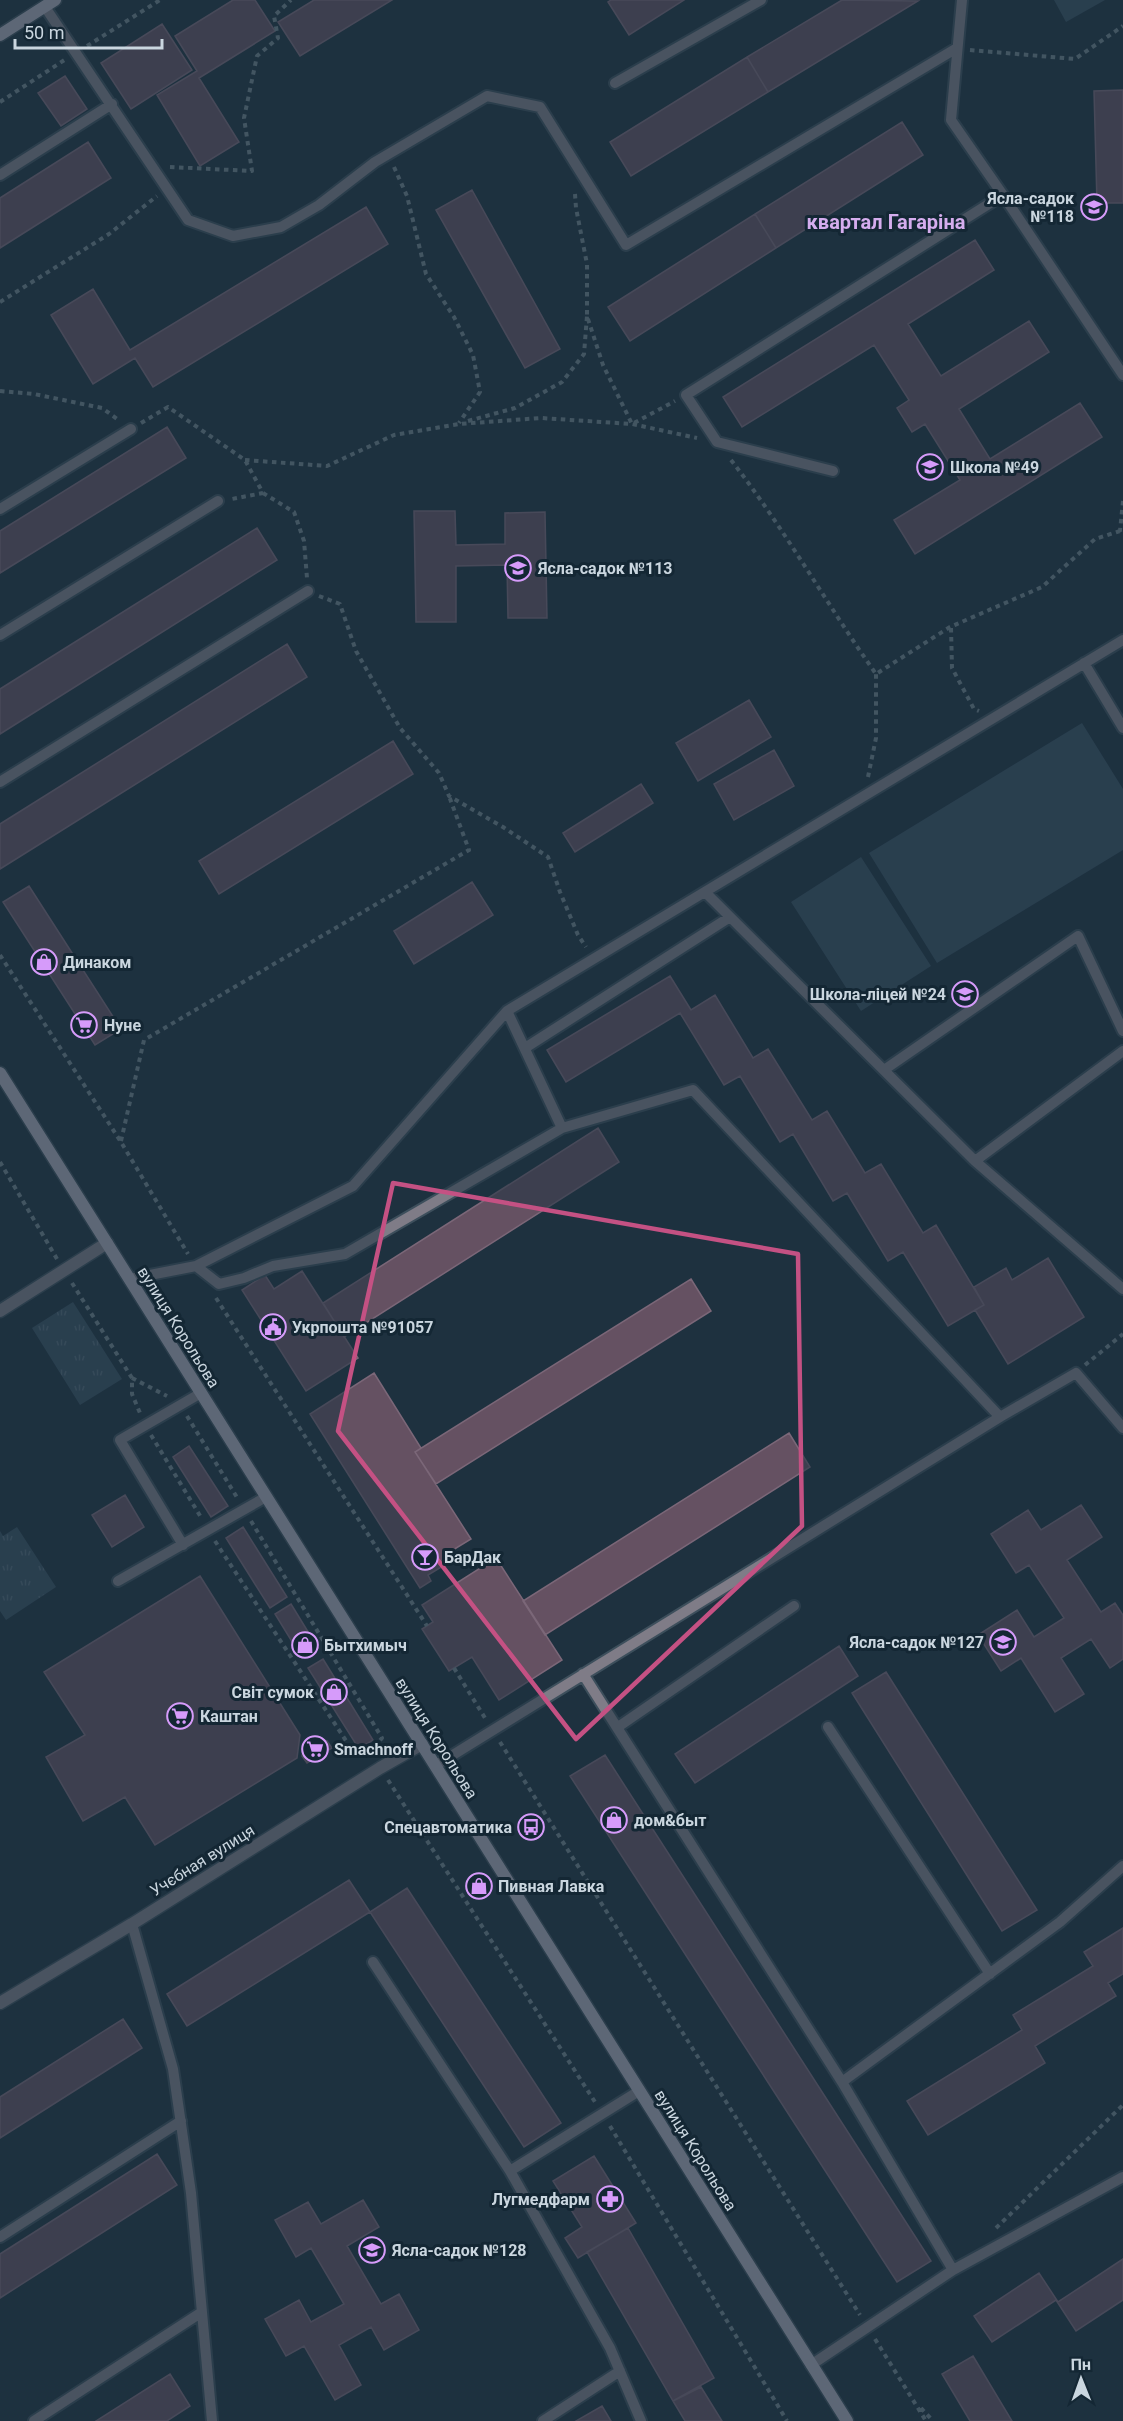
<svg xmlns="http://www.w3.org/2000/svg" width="1123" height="2421" font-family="Roboto,sans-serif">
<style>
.park{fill:url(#park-tufts)}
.garden{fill:#385061}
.building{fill:#655162;stroke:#7b6778;stroke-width:1.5}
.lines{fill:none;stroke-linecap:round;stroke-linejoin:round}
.lane-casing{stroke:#3d4f5c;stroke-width:14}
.street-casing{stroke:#3d4f5c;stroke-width:15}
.secondary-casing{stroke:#3d4f5c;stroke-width:15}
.path{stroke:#70808b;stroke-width:4;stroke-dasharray:4.5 4.5;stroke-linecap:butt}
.lane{stroke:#7f7c87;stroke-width:10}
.street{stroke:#7f7c87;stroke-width:12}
.secondary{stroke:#aca9b9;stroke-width:12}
.marked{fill:none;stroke:#c45183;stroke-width:4.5;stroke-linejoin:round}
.labels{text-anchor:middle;stroke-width:6;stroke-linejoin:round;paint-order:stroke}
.poi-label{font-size:16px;font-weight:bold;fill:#cad6df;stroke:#142734;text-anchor:start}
.street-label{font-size:16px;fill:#cad6df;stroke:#142734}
.quarter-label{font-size:20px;font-weight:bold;fill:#d5adee;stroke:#142734}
</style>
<defs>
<pattern id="park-tufts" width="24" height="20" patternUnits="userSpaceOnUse" patternTransform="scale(1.5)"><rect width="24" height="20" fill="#385061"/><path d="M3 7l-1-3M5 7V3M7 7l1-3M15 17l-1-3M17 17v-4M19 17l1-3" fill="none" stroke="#536877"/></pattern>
</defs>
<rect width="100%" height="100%" fill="#1e313f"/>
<path class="park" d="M73 1302 122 1379 80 1405 32 1328Z
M17 1527 56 1587 6 1620 0 1611V1531L3 1536Z"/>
<path class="garden" d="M1054 0H1105L1066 22Z
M1082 723 1123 789V850L937 963 869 853Z
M861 857 931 966 861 1011 791 902Z"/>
<path class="building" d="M233 0H255L275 31 199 78 239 142 200 166 157 95 197 71 175 36Z
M314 0H392L300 56 278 22Z
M611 0H684L629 35 608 2Z
M842 0 918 1 768 92 747 57Z
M162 24 192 70 131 109 101 63Z
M747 57 768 92 631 176 610 142Z
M65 76 87 109 61 126 38 93Z
M1123 90V203H1097L1094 91Z
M902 122 923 155 776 248 755 214Z
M88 142 111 178 0 248V198Z
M472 190 560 349 525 368 436 210Z
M366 207 388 244 153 387 135 358 93 384 51 315 93 289 130 350Z
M755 214 776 248 630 341 608 307Z
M975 240 994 270 908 324 941 376 1029 321 1049 352 959 409 990 459 1080 403 1102 437 915 554 894 520 960 480 925 424 912 432 897 408 909 400 874 345 742 427 723 397Z
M167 427 186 458 0 573V531Z
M414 511H455L456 545 505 544V513L545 512 547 618H508L507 565 456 566V622H416Z
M257 528 277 560 0 734V689Z
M287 644 307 677 0 869V824Z
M749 700 771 737 698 781 676 743Z
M393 741 413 774 219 894 199 861Z
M774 750 794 786 734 820 714 784Z
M641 784 653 803 575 852 563 833Z
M472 882 493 915 414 964 394 931Z
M29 886 121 1029 95 1045 3 902Z
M670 976 691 1010 715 995 753 1058 768 1049 812 1120 827 1111 865 1173 881 1164 923 1233 936 1225 984 1305 948 1326 903 1252 888 1261 847 1193 833 1201 793 1134 780 1142 740 1076 724 1085 680 1013 566 1082 547 1050Z
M598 1128 619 1162 344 1337 323 1303Z
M1048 1258 1084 1317 1008 1364 975 1310 984 1305 974 1287 1006 1268 1012 1280Z
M302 1271 358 1358 306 1391 242 1290 265 1275 274 1289Z
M691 1279 711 1311 436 1484 415 1452Z
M374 1373 421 1448 415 1452 471 1539 443 1556 448 1563 428 1575 431 1581 420 1588 310 1414Z
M789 1433 810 1467 545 1635 523 1601Z
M189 1446 228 1506 211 1517 173 1457Z
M125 1495 144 1527 112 1547 92 1515Z
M1081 1505 1102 1537 1067 1560 1101 1612 1115 1603 1123 1615V1659L1110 1668 1091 1639 1061 1658 1084 1694 1055 1712 1021 1658 1001 1671 978 1635 1017 1610 1034 1637 1064 1618 1029 1565 1016 1573 991 1534 1028 1510 1041 1530Z
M243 1527 287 1597 270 1608 226 1538Z
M496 1558 562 1660 499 1700 472 1657 449 1671 422 1629 433 1622 422 1605Z
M200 1576 300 1735 297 1758 155 1845 125 1797 83 1821 46 1757 85 1735 44 1672Z
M291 1604 318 1648 302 1658 275 1614Z
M839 1646 858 1676 695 1783 675 1754Z
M323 1659 373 1740 359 1749 308 1668Z
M886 1672 1037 1910 1002 1931 852 1693Z
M317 1738 327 1741 332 1748 307 1763 302 1756 304 1746Z
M605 1755 931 2261 897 2282 570 1776Z
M349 1880 370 1912 187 2026 167 1994Z
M407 1888 561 2123 524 2147 370 1912Z
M1123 1928V1974L1108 1983 1116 1996 1035 2046 1045 2063 928 2135 907 2101 1022 2030 1013 2015 1093 1966 1084 1952Z
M123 2019 142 2048 0 2138V2097Z
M157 2154 177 2185 0 2298V2254Z
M594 2156 636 2223 578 2258 565 2238 582 2227 553 2181Z
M363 2200 379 2227 347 2246 381 2304 399 2294 419 2330 384 2350 371 2327 339 2345 361 2385 335 2400 304 2346 286 2356 265 2319 299 2300 311 2322 344 2304 311 2248 296 2257 275 2220 308 2202 321 2224Z
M628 2228 714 2378 673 2401 587 2252Z
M1123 2259V2300L1076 2331 1056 2300 992 2342 974 2316 1039 2273 1058 2302Z
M973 2356 1012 2421H970L942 2374Z
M170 2374 190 2406 167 2421H96Z
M701 2387 722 2421H685L673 2401Z
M602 2406 611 2421H576Z"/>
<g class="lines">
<g class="lane-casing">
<path id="lane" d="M45 7 188 220 233 236 281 227 319 205 375 162 487 96 540 107 626 245 957 48
M615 83 761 0
M0 175 112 104
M1003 195 1123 375
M833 471 717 442 686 395 1003 195 951 120 962 0
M0 509 131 429
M0 635 218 501
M1084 663 1123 728
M0 782 308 591
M705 892 975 1161 1123 1051
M507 1011 562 1128
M525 1048 730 917
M884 1070 1078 936 1123 1031
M975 1161 1123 1289
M196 1266 219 1284 244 1278 273 1266 345 1254 562 1128 693 1090 1000 1417 435 1766
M129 1279 196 1266 353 1186 507 1011 1123 640
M1000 1417 1076 1373 1123 1428
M183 1545 120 1440 201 1393
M118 1581 266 1497
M583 1674 842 2082 953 2270 811 2365
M618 1727 794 1606
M828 1727 990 1974
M132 1924 173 2069 191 2193 212 2421
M373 1962 510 2171 639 2091
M842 2082 1060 1922 1123 1866
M510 2171 610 2348 641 2421
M0 2237 181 2121
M953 2270 1123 2177
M34 2421 202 2312
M543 2421 620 2371"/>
</g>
<g class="street-casing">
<path id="street" d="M0 1311 107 1243
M0 2003 132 1924 380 1768 422 1744"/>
</g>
<g class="secondary-casing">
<path id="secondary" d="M0 35 55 0
M0 1073 847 2421"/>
</g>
<path class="path" d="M87 46 160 0
M970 50 1075 59 1123 26
M0 102 66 59
M170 167 252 171 244 118 257 56 278 38 274 16 291 0
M394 167 407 196 426 274 454 317 473 355 480 392 459 423
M575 194 576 208 587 264V316L603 365 632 424 675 401
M0 302 109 234 157 196
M0 391 34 394 102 408 120 421
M468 421 515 408 562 382 584 354 587 316
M141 423 168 407 245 460 263 493 232 499
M245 460 327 466 394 435 459 424 541 418 632 424 697 438
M731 460C784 528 826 603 876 674L950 627 1042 587 1095 539 1120 531
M263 493 294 512 304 541 307 578
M1123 501 1120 531 1123 536
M319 596 340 604 356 651 400 728 439 773 449 796 503 827 548 857 560 892 578 935 586 947
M951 628 952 668 974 709 979 711
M868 777 876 738V674
M0 955 121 1142 188 1254
M121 1141 144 1040 469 850 449 796
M0 1162 57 1259
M72 1283 132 1378V1394L140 1413
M216 1298 427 1626
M1085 1365 1123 1334
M132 1378 167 1396
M187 1416 238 1499
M151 1435 202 1519
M251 1521 382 1738 370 1753
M215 1541 354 1753H370L372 1756
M454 1668 485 1718
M500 1742 860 2315
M388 1780 595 2102
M610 2126 787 2421
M996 2228 1123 2105
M875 2339 926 2421
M921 2408 933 2421"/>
<use href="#lane" class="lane"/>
<use href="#street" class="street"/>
<use href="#secondary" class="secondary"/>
</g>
<path d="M0 0H1123V2421H0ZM393 1183 798 1254 802 1526 576 1739 338 1431Z" fill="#1e313f" fill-opacity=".55" fill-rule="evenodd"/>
<path class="marked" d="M393 1183 798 1254 802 1526 576 1739 338 1431Z"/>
<defs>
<g id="school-ring" transform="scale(1.35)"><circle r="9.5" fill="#142734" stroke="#d69bfa" stroke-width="1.5"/><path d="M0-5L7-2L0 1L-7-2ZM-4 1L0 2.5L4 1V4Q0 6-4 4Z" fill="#d69bfa"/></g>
<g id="shop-ring" transform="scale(1.35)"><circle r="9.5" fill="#142734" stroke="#d69bfa" stroke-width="1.5"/><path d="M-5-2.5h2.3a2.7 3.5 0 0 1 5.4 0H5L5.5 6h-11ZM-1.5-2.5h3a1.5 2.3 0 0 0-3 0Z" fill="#d69bfa"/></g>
<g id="supermarket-ring" transform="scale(1.35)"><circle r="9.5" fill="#142734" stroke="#d69bfa" stroke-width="1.5"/><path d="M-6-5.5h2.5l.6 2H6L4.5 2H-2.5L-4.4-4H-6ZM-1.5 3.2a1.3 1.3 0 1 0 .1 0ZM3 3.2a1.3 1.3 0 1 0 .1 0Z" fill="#d69bfa"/></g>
<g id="civic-ring" transform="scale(1.35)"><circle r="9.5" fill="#142734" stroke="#d69bfa" stroke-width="1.5"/><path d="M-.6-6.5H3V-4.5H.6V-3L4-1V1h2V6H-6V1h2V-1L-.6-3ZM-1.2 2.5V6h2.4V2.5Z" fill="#d69bfa"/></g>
<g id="bar-ring" transform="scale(1.35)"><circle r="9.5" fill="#142734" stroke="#d69bfa" stroke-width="1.5"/><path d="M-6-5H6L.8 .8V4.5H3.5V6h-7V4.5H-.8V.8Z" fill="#d69bfa"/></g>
<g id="bus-ring" transform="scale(1.35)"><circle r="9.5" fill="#142734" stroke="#d69bfa" stroke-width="1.5"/><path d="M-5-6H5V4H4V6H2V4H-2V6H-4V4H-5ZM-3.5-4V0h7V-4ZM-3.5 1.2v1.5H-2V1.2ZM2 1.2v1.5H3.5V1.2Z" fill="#d69bfa"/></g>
<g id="pharmacy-ring" transform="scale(1.35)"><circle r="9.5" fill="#142734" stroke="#d69bfa" stroke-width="1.5"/><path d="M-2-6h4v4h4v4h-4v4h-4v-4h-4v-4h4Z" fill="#d69bfa"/></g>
</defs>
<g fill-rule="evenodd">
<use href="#school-ring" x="1094" y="207"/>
<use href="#school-ring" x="930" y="467"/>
<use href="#school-ring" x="518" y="568"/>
<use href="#shop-ring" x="44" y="962"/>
<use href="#school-ring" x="965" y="994"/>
<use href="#supermarket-ring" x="84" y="1025"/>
<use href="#civic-ring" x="273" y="1327"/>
<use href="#bar-ring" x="425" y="1557"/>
<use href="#school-ring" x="1003" y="1642"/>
<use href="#shop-ring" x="305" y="1645"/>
<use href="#shop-ring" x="334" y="1692"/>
<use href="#supermarket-ring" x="180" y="1716"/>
<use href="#supermarket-ring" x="315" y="1749"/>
<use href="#shop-ring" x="614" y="1820"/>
<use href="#bus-ring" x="531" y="1827"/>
<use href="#shop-ring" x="479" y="1886"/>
<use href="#pharmacy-ring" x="610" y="2199"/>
<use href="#school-ring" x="372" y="2250"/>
</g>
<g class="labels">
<g class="poi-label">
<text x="1074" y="204" text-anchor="end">Ясла-садок<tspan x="1074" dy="18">№118</tspan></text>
<text x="950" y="473">Школа №49</text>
<text x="538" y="574">Ясла-садок №113</text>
<text x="63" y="968">Динаком</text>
<text x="946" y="1000" text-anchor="end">Школа-ліцей №24</text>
<text x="104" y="1031">Нуне</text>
<text x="292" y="1333">Укрпошта №91057</text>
<text x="444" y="1563">БарДак</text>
<text x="984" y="1648" text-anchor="end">Ясла-садок №127</text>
<text x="324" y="1651">Бытхимыч</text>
<text x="314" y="1698" text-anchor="end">Світ сумок</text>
<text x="200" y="1722">Каштан</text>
<text x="334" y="1755">Smachnoff</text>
<text x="634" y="1826">дом&amp;быт</text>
<text x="512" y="1833" text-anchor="end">Спецавтоматика</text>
<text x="498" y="1892">Пивная Лавка</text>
<text x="590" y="2205" text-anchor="end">Лугмедфарм</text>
<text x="392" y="2256">Ясла-садок №128</text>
</g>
<g class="street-label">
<text transform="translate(179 1327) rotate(58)" y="6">вулиця Корольова</text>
<text transform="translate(437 1738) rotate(58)" y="6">вулиця Корольова</text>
<text transform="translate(202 1860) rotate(-32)" y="6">Учєбная вулиця</text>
<text transform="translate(696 2150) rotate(58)" y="6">вулиця Корольова</text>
</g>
<g class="quarter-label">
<text x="886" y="229">квартал Гагаріна</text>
</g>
</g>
<g transform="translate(1081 2379) rotate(359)" stroke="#142734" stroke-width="4.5" paint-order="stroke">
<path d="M0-4.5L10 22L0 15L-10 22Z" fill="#cad6df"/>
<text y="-9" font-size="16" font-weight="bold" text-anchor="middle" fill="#cad6df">Пн</text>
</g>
<path d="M15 39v9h147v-9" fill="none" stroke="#cad6df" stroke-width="3"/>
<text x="24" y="39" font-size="18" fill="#cad6df" stroke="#142734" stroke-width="4.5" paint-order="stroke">50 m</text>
</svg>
